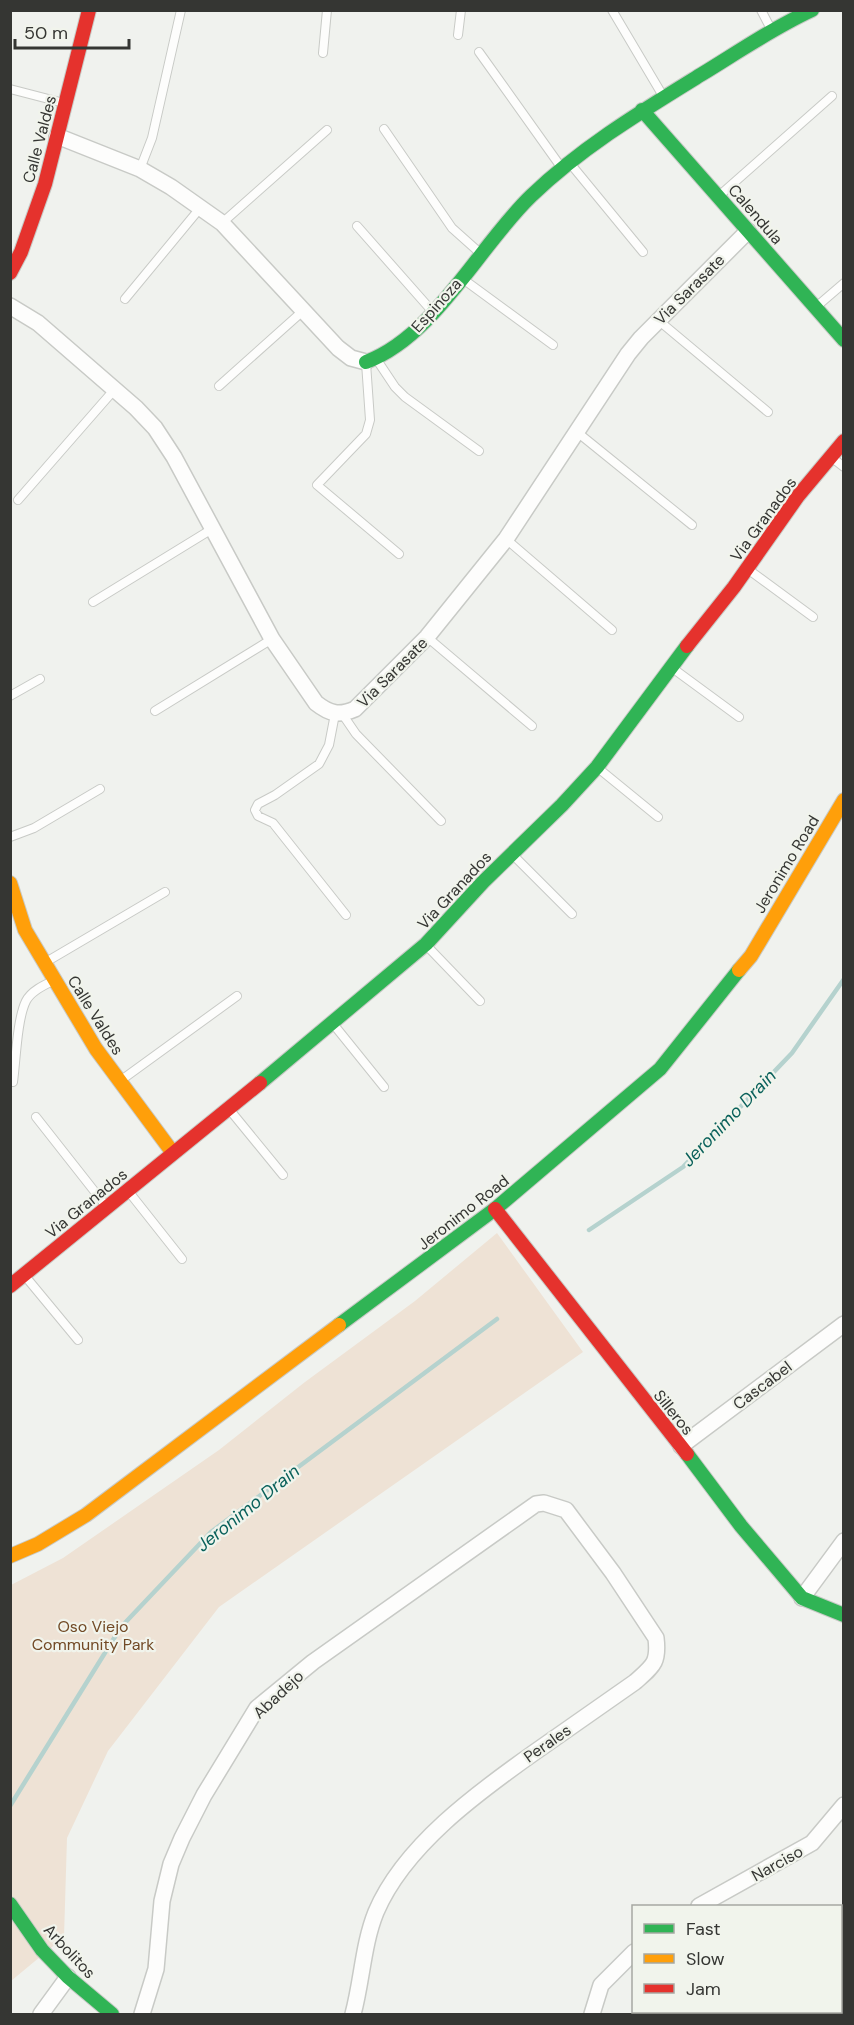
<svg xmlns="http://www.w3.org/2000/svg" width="854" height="2025" font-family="'DM Sans',sans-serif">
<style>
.green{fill:#eee2d5}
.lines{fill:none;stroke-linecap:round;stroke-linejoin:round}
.stream{stroke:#b5d2ce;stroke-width:4.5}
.lane-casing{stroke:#c8cac6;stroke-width:10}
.street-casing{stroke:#c8cac6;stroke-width:18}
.fast-casing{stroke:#c8cac6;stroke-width:16}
.slow-casing{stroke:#c8cac6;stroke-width:16}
.jam-casing{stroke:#c8cac6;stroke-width:16}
.lane{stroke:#fdfdfc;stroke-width:8}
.street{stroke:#fdfdfc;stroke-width:15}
.fast{stroke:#30b455;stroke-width:14}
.slow{stroke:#ff9f0a;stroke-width:14}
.jam{stroke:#e5322d;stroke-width:14}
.labels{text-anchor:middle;stroke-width:4.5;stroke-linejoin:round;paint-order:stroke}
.street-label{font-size:16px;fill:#353633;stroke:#f1f4ec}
.park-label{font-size:16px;fill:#724a26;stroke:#f1f4ec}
.water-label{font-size:18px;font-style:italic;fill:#0a615b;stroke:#f1f4ec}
</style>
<rect width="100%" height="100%" fill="#f0f2ee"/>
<path class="green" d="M497 1233 583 1352 219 1607 108 1751 67 1838 64 1937 11 1981V1585L63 1558 219 1450 305 1382 415 1301Z"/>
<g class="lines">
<path class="stream" d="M589 1230 683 1167 792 1053 844 979
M10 1806 121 1627 211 1532 497 1319"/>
<g class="lane-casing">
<path id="lane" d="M612 10 663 96
M761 10 771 29
M458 35 461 10
M479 52 561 167
M323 53 327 10
M10 89 64 103
M384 129 452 228 480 253
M569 162 643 252
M140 169 152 138 181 10
M720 195 832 96
M222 223 327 130
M357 226 432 311
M463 279 553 345
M125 299 201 207
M816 307 844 283
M658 320 768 412
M377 360 395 387 405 397 479 451
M366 363 370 420 366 434 317 485 399 554
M219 386 304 310
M577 432 692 525
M831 457 844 467
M18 500 114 390
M506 539 612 630
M749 570 813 617
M93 602 212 529
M427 637 532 726
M671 667 739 717
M10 696 40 679
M155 711 272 639
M335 714 329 745 319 764 275 795 258 804 255 810 258 816 273 823 346 915
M343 715 356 734 441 821
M598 768 658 817
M10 837 34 828 100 789
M513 855 572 914
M427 946 480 1001
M46 962 165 892
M334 1025 384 1087
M120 1081 237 996
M13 1082C16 1060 17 1019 26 1001 31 991 44 985 53 981
M229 1109 283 1175
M36 1117 106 1206
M129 1192 182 1259
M25 1276 78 1340"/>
</g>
<g class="street-casing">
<path id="street" d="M57 136 140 169 171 187 222 223 338 348 351 358 366 362
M10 306 38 323 136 408 155 428 174 457 272 639 316 703C330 714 339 716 355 709L427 637 506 539 628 354 641 338 748 231
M681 1446 844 1324
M802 1598 844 1541
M699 1906 812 1843 844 1805
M840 1983 844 1981
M41 2014 68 1977
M142 2014 156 1969 162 1901 171 1864 182 1838 204 1795 257 1708 313 1662 536 1504 544 1503 566 1510 613 1573 656 1638C659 1663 653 1666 635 1682 602 1705 568 1729 535 1752 477 1793 404 1846 376 1912 363 1944 362 1981 353 2014
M592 2014 601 1985 634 1952
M787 2014 792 2012"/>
</g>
<g class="fast-casing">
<path id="fast" d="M642 110 844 340
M366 362C435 336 479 246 531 196 582 147 642 111 702 74 738 52 773 28 812 10
M260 1083 426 944 483 882 562 805 597 767 687 646
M339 1325 495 1209 660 1069 739 970
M687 1454 741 1526 802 1598 844 1615
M10 1904 42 1950 68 1977 112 2014"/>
</g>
<g class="slow-casing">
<path id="slow" d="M10 883 25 930 96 1049 173 1153
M739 970 751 956 844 800
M10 1556 38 1544 86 1515 339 1325"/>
</g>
<g class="jam-casing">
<path id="jam" d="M10 273 21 252 45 184 89 10
M687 646 734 587 798 496 844 441
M495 1209 687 1454
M10 1286 260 1083"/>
</g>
<use href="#lane" class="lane"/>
<use href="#street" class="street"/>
<use href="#fast" class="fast"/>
<use href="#slow" class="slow"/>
<use href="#jam" class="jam"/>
</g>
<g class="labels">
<g class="street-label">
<text transform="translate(39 139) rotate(-75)" y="6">Calle Valdes</text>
<text transform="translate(756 214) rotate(49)" y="6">Calendula</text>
<text transform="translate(689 289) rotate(-45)" y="6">Via Sarasate</text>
<text transform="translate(436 305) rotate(-48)" y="6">Espinoza</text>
<text transform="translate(763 519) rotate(-54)" y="6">Via Granados</text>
<text transform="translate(392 672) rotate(-45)" y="6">Via Sarasate</text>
<text transform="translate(786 864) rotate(-59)" y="6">Jeronimo Road</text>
<text transform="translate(454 890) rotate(-47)" y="6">Via Granados</text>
<text transform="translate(96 1015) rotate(58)" y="6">Calle Valdes</text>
<text transform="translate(86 1203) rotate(-39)" y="6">Via Granados</text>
<text transform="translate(463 1212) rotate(-38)" y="6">Jeronimo Road</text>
<text transform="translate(762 1385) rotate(-37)" y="6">Cascabel</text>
<text transform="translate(674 1412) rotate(51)" y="6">Silleros</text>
<text transform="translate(278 1694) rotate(-43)" y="6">Abadejo</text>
<text transform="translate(547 1743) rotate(-35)" y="6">Perales</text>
<text transform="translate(777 1863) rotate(-29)" y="6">Narciso</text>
<text transform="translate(70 1951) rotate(47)" y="6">Arbolitos</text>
</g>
<g class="park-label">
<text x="93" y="1632">Oso Viejo<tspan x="93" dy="18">Community Park</tspan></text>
</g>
<g class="water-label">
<text transform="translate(729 1118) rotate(-46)" y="6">Jeronimo Drain</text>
<text transform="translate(248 1508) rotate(-39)" y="6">Jeronimo Drain</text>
</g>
</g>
<rect width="854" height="2025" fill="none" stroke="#353633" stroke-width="24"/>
<rect x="632" y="1905" width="210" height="108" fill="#f1f4ec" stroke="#a6a8a2" stroke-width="1.5"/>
<rect x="644" y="1924" width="30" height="9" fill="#30b455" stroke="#a6a8a2" stroke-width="1.5"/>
<text x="686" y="1935" font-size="18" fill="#353633">Fast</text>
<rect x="644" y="1954" width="30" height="9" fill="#ff9f0a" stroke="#a6a8a2" stroke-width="1.5"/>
<text x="686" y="1965" font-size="18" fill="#353633">Slow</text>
<rect x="644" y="1984" width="30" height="9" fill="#e5322d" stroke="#a6a8a2" stroke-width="1.5"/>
<text x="686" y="1995" font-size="18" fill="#353633">Jam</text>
<path d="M15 39v9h114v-9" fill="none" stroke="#353633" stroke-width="3"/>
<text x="24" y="39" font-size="18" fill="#353633" stroke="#f1f4ec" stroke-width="4.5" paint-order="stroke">50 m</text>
</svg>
